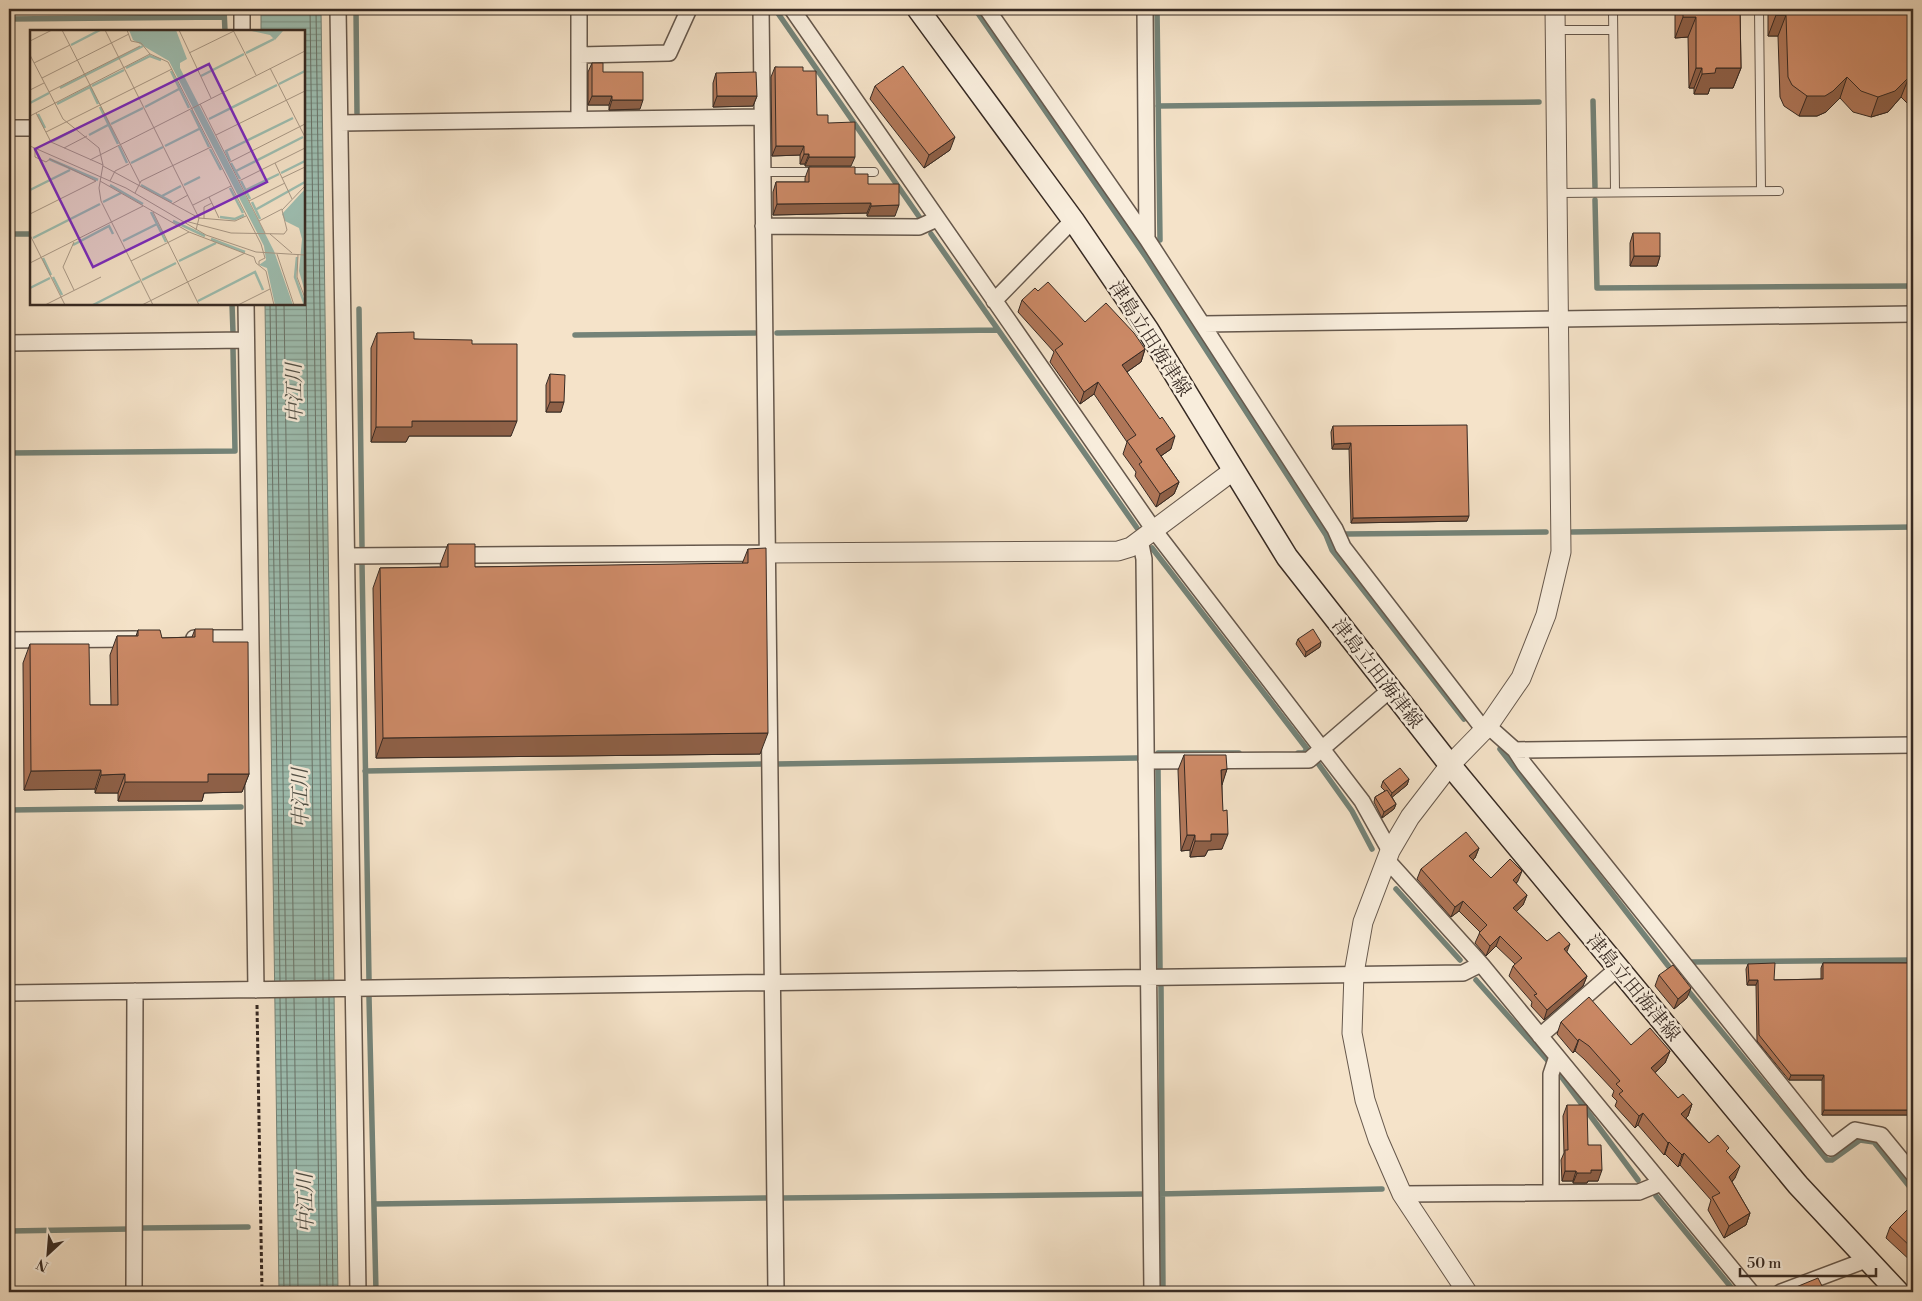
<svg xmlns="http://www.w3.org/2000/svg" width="1922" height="1301" font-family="'Libre Bodoni','Noto Serif JP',serif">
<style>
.water{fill:url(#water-rules);stroke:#748378}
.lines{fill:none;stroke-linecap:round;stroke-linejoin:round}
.shore{stroke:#6a746a;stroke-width:1}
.stream{stroke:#748378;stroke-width:5.5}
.service-casing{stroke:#66584c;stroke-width:10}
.minor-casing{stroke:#66584c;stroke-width:18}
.tertiary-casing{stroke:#66584c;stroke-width:21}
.secondary-casing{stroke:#372a23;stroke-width:24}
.path{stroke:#372a23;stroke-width:3;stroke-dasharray:4 2.5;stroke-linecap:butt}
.service{stroke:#f8eddc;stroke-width:8}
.minor{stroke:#f8eddc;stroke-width:15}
.tertiary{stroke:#f8eddc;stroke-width:19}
.secondary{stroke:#f8eddc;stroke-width:21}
.wall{fill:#af7658;stroke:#372a23}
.shaded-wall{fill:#8e6047;stroke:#372a23}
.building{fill:#cb8966;stroke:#372a23}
.labels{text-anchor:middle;stroke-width:5;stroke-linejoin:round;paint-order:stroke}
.street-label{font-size:19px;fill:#372a23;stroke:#f8eddc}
.water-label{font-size:20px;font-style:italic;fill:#504f46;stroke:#f8eddc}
.inset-river{fill:none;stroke:#9dbeb1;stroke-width:2.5}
.inset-road{fill:none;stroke:#a99987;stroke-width:1}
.view{fill:#7b2cbf;fill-opacity:0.15;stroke:#7b2cbf;stroke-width:2.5}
.inset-edge{fill:none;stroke:#372a23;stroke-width:2.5}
</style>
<defs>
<pattern id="water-rules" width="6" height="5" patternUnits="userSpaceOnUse" patternTransform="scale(1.25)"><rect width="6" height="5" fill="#9dbeb1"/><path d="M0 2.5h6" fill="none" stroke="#819b90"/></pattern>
</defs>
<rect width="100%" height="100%" fill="#f5e3c9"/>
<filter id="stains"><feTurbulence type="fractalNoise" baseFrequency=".004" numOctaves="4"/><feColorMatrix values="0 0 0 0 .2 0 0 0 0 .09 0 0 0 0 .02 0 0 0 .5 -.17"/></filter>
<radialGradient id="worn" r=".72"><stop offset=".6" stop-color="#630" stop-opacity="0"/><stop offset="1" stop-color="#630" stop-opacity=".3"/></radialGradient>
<path class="water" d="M261 9H321L338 1292H279L265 304H304V31H261Z"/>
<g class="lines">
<path class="shore" d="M310 9 323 980
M316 9 329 980
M304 127 315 980
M270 304 280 981
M276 304 286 980
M284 304 294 980
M323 997 327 1292
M329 997 333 1292
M280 998 284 1292
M286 998 290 1292
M294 998 298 1292
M316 998 320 1292"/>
<path class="stream" d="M224 9 225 31
M356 9 357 113
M775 9 920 218
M975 9 1146 257 1326 535 1332 550 1464 719
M1157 9 1160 240
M9 19 224 17
M1593 101 1595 187
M1158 106 1539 102
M1595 200 1597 288 1913 286
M9 234H31
M931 234 1137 528
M232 304 233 333
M359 309 362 546
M777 333 997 330
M575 335 755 333
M9 453 235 451 233 349
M1572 532 1913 527
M1346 534 1546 532
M1152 548 1307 749 1304 753H1298
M362 563 369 979
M1500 749 1673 972
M1158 753H1239
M1317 762 1352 811 1372 849
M777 764 1137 758
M1158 767 1160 968
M365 771 762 764
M9 810 241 807
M1396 889 1460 960
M1691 962 1913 960
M1476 980 1549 1062
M1161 987 1163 1292
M1685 987 1827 1160H1832L1860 1140 1874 1142 1913 1191
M369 997 376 1292
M1558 1072 1638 1180
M1159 1194 1382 1189
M1656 1196 1735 1292
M783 1198 1143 1194
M374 1204 767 1198
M143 1228 248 1227
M9 1231 130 1229"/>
<g class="service-casing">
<path id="service" d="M1613 9 1615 192
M1759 9 1761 191
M1555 30H1613
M763 172H817
M846 172H874
M1558 193 1779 191"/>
</g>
<g class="minor-casing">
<path id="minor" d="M242 9V31
M338 9 358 1292
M761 9 776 1292
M792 9 1154 530 1362 801 1390 851
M987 9 1147 239 1335 529 1343 547 1484 730
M1145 9 1147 239
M579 55 669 53 689 9
M579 119V9
M340 123 762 117
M9 128H31
M763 226 919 227 937 219
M994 301 1073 220
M246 304 256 990
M1203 324 1913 314
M9 343 246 340
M1140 540 1144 559 1152 1292
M347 556 765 553
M194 638H250
M9 640 136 639
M1488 726 1515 750 1913 745
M1515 750 1524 764 1831 1148 1855 1130 1881 1135 1913 1174
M1146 761 1309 760 1391 689
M1386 859 1481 964 1751 1292
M9 993 1463 973 1481 964
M1540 1036 1618 968
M1551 1193V1074L1557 1056
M1402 1194 1639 1192 1661 1183
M134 1292 135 991
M1781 1292 1866 1260"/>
</g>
<g class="tertiary-casing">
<path id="tertiary" d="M766 553 1118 551 1131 547 1234 470
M1467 1292 1402 1194 1378 1139 1365 1100 1352 1033 1354 973 1363 922 1390 851 1410 817 1450 765 1488 726 1521 678 1546 615 1561 552 1555 9"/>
</g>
<g class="secondary-casing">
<path id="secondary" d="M918 9 1073 220 1148 330 1287 557 1450 765 1798 1185 1898 1292"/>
</g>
<path class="path" d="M257 1005 262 1292"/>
<use href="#service" class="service"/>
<use href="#minor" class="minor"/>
<use href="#tertiary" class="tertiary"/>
<use href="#secondary" class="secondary"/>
</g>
<path class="wall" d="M625 9H636L634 13Z
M1664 9H1740L1741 68 1733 88H1710L1708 94H1694V88H1689L1688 37 1675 38V12H1664Z
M1768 9H1913V109L1901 97 1888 112 1871 117 1853 112 1840 98 1826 112 1817 116H1799L1784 106 1780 97 1778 36H1768Z
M592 63 603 72 640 109 609 110V105H588V72Z
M775 67 803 71 817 115 828 123 851 166H805V164H800V155L772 156 771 77Z
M716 73 757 96 753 106 713 107V83Z
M875 86 950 150 924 168 870 99Z
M809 167 855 174 868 184 895 216H867V213L773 215V192L776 182H805V178Z
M1633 233 1660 256 1657 266H1630V243Z
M1038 291 1085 322 1145 349 1141 362 1127 372 1171 449 1161 456 1179 482 1174 494 1156 507 1135 476 1136 472 1123 454 1127 442 1094 394 1080 404 1050 362 1054 352 1018 312 1022 300Z
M377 333 414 339 472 344 511 436H409L406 442H371V348Z
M550 374 561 412H546V385Z
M1333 426 1467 521 1351 523 1349 449H1332L1331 432Z
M448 544 475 567 742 564 748 549 760 754 376 758 373 588 380 568 441 567 440 565Z
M195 629 213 642 249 774 242 792 204 793 202 801H118V793H95V789L24 790 23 663 30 644 90 705H111L110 655 117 636H136L138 630 162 638 192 637Z
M1298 639 1320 647 1305 657 1296 644Z
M1184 755 1227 769 1222 783V849L1208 850 1205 856 1190 857V850L1181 851 1178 770Z
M1409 779 1407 785 1392 797 1396 804 1394 809 1382 818 1374 802 1375 797 1385 791 1381 787 1383 781Z
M1479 848 1475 858 1473 860 1491 878 1518 881 1516 884 1527 895 1523 905 1516 911 1547 941 1567 952 1587 976 1583 986 1544 1020 1531 1006 1532 1002 1509 976 1513 966 1515 964 1496 946 1486 956 1475 943 1480 932 1459 911 1451 917 1417 879 1421 869Z
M1823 963H1913V1115H1822V1080H1789L1757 1041 1756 985H1747L1746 969 1748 964 1774 980 1821 979V968Z
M1659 975 1687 998 1674 1009 1655 986Z
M1561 1022 1631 1045 1670 1051 1665 1063 1655 1073 1678 1098 1692 1104 1688 1116 1686 1118 1709 1143 1728 1153 1735 1178 1732 1182 1750 1213 1746 1225 1724 1238 1708 1210 1711 1200 1680 1165 1678 1167 1665 1154 1664 1155 1638 1125 1635 1128 1615 1106 1617 1101 1612 1096 1614 1091 1584 1059 1575 1051 1573 1053 1557 1034Z
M1567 1105 1588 1145 1598 1181H1588L1587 1183H1573V1181H1562L1561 1160 1564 1153 1563 1116Z
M1913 1208V1263L1886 1238 1890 1227Z"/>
<path class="shaded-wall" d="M1665 9H1676L1675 12H1664Z
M1776 15H1786L1778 36H1768Z
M1683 17H1696L1688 37 1675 38Z
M1696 68H1702L1694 88H1689Z
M1716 68H1741L1733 88H1710L1708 94H1694L1702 74Z
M1847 77 1840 98 1826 112 1817 116H1799L1807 96Z
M1909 77 1901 97 1888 112 1871 117 1878 97Z
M592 96H612L609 105H588Z
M717 96H757L753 106 713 107Z
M612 100H643L640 109 609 110Z
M955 137 950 150 924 168 929 155Z
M776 146H804L800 155 772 156Z
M804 154H809L805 164H800Z
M809 157H855L851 166H805Z
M871 203 867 213 773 215 777 204Z
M899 205 895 216H867L871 206Z
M1634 256H1660L1657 266H1630Z
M1145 349 1141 362 1118 378 1122 365Z
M1098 382 1094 394 1080 404 1084 392Z
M550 402H564L561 412H546Z
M412 421H517L511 436H409L406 442H371L376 427Z
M1175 436 1171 449 1152 462 1156 449Z
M1351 443 1349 449H1332L1334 444Z
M1179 482 1174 494 1156 507 1160 494Z
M1469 516 1467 521 1351 523 1353 518Z
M1321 642 1320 647 1305 657 1306 652Z
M768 733 760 754 376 758 383 738Z
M1227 769 1222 785 1221 770Z
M101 770 95 789 24 790 31 771Z
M125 774 118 793H95L101 775Z
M208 774H249L242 792 204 793 202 801H118L125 782Z
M1409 779 1407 785 1390 799 1392 793Z
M1396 804 1394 809 1382 818 1384 812Z
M1211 834H1228L1222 849 1208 850 1205 856 1190 857 1195 841Z
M1187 835H1195L1190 850 1181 851Z
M1479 848 1475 858 1466 866 1469 856Z
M1522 871 1518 881 1509 890 1513 880Z
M1527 895 1523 905 1510 918 1513 908Z
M1463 901 1459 911 1451 917 1455 907Z
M1500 936 1496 946 1486 956 1490 946Z
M1570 944 1566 954 1564 949Z
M1587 976 1583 986 1544 1020 1547 1010Z
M1749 980H1758L1756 985H1747Z
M1691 988 1687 998 1674 1009 1678 999Z
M1579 1039 1575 1051 1573 1053 1578 1041Z
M1670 1051 1665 1063 1647 1080 1651 1068Z
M1791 1075H1824L1822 1080H1789Z
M1692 1104 1688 1116 1677 1126 1681 1114Z
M1824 1110H1913V1115H1822Z
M1643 1113 1638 1125 1635 1128 1639 1116Z
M1669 1142 1665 1154 1664 1155 1668 1143Z
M1684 1153 1680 1165 1678 1167 1682 1155Z
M1740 1166 1735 1178 1724 1189 1729 1177Z
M1591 1170H1602L1598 1181H1588L1587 1183H1573L1577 1173Z
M1565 1171H1576L1573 1181H1562Z
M1750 1213 1746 1225 1724 1238 1729 1226Z"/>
<path class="building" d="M1683 9H1740L1741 68H1716L1715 73 1702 74V68H1696V17H1683Z
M1776 9H1913V81L1909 77 1895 91 1878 97 1861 91 1847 77 1833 91 1825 96H1807L1792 85 1788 77 1786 15H1776Z
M592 63H603V72H643V100H612V96H592Z
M903 66 955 137 929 155 875 86Z
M775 67H803V71H816L817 115H828V123L855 122V157H809V154H804V146H776Z
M756 72 757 96H717L716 73Z
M809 167H855V174H868V184H899V205L871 206V203L777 204 776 182H809Z
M1633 233H1660V256H1634Z
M1048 282 1085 322 1106 303 1134 333 1145 349 1122 365 1160 419 1162 417 1175 436 1156 449 1179 482 1160 494 1139 464 1142 462 1127 441 1136 435 1098 382 1084 392 1055 350 1063 344 1022 300 1035 288 1038 291Z
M414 332V339L472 340V344H517V421H412V427H376L377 333Z
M550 374 565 375 564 402H550Z
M1467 425 1469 516 1353 518 1351 443 1334 444 1333 426Z
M448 544H475V567L748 563V549L766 548 768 733 383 738 380 568 448 567Z
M195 629H213V642H248L249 774H208V782H125V774L101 775V770L31 771 30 644H89L90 705H118L117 636H138V630H160L162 638 195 637Z
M1313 629 1321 642 1306 652 1298 639Z
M1184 755H1226L1227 769 1221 770 1223 811 1227 810 1228 834H1211V841H1195V835H1187Z
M1400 768 1409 779 1392 793 1383 781Z
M1387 790 1396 804 1384 812 1375 797Z
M1466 832 1479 848 1469 856 1491 878 1510 859 1522 871 1513 880 1527 895 1513 908 1547 941 1559 932 1570 944 1564 949 1587 976 1547 1010 1534 995 1537 994 1513 966 1522 958 1500 936 1490 946 1479 933 1487 925 1463 901 1455 907 1421 869Z
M1775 963 1774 980 1823 979V963H1913V1110H1824V1075H1791L1759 1035 1758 980H1749L1748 964Z
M1673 965 1691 988 1678 999 1659 975Z
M1589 997 1631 1045 1650 1028 1670 1051 1651 1068 1678 1098 1683 1094 1692 1104 1681 1114 1709 1143 1718 1135 1729 1148 1726 1151 1740 1166 1729 1177 1750 1213 1729 1226 1712 1197 1720 1193 1684 1153 1682 1155 1669 1142 1668 1143 1643 1113 1639 1116 1619 1094 1623 1091 1616 1084 1620 1081 1589 1046 1579 1039 1578 1041 1561 1022Z
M1567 1105H1587L1588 1145H1601L1602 1170H1591V1173H1577L1576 1171H1565V1150H1568Z
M1911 1206 1913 1208V1249L1890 1227Z
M9 1245H10V1292H9Z
M1818 1278 1825 1292H1784Z"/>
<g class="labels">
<g class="street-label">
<text transform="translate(1151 338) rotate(57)" y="7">津島立田海津線</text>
<text transform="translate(1378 673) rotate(52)" y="7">津島立田海津線</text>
<text transform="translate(1634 987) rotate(50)" y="7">津島立田海津線</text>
</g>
<g class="water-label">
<text transform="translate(294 393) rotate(-91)" y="7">中江川</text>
<text transform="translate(300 798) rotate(-91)" y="7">中江川</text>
<text transform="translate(305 1203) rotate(-91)" y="7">中江川</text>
</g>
</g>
<g transform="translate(30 30)">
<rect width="275" height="275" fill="#f5e3c9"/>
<path d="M99 0H146L157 29 150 33V38L244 221 263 275H245L237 238 229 235 236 230 234 216 139 31 103 10ZM217 0H253V1L245 10 240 5ZM275 159V262L269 241 272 209 269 198 255 191 252 184Z" fill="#9dbeb1"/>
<path class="inset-river" d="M41 15 70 0M216 23 244 9M96 38 120 26 131 30M141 41 159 78M171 46 214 24M249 54 275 41M62 56 94 40M30 58 113 16M0 73 19 63M27 74 60 57 68 74M70 77 88 114M115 77 149 59M161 80 179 117M8 84 15 98M179 89 247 55M81 94 113 78M59 105 78 95M23 111 44 100M89 116 97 133M135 116 169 99M180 119 191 140M19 129 68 150M200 131 196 121 263 88M101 133 133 117M201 133 210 149M206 141 273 107M251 143 275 131M211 151 220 169M80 155 113 174M111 155 142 172M154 155 170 147M200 158 213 183M0 160 40 140M216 160 249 144M132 166 151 156M73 172 91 163M222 172 230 189M225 180 275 152M121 182 136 212M190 187 205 189 214 185M143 191 175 206M3 208 70 174M181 209 215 222M93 211 127 194M43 215 79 196 83 204M267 227 265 247 275 275M13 228 21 245M149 231 186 213M23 247 32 265M112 250 146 233M0 258 20 248M168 271 225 242 233 260M63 275 110 251"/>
<path class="inset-road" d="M32 0 110 153M75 0 169 188 166 200M97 0 101 11 111 13 120 24 138 32 231 214 235 228 229 231V235M149 0 181 68M203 0 226 45M0 11 22 0M159 23 204 1M0 25 33 89 69 118 73 135 69 158 71 171 123 275M4 33 40 15M240 38 275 107M12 48 99 4M0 60 14 53M19 62 110 16M170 74 235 203M6 83 21 112 73 135M0 86 120 24M16 102 142 39M186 105 275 61M0 116 96 158 176 205 226 222 275 225M5 118V127L16 132 20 129 66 151M34 118 57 106M60 130 275 21M200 132 275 94M245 133 262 169M73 136 169 188 205 191 216 186M252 148 275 137M70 151 159 202 224 227 226 233 236 241 244 275M80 151 85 141 99 134M209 151 275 118M105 163 111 151 181 117M179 167 189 188M219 171 255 153M142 174 158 165M163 175 201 156M123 182 169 275M0 184 66 151M174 188V177L182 173M155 191 201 203 254 204 257 200 252 180 275 156M229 191 252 179M240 204 262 223M0 205 35 275M44 212 33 237 44 260M247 224 264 275M268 224 267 247 275 268M101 231 159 202M0 233 113 176M15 275 71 247M112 275 215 223M208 275 240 259"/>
<path class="view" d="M179 34 237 152 63 237 5 119Z"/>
<rect width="275" height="275" class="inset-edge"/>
</g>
<rect width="1922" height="1301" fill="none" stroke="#f5e3c9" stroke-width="30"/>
<rect x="10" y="10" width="1902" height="1281" fill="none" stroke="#372a23" stroke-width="2.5"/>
<rect x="15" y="15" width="1892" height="1271" fill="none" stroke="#372a23"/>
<g transform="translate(48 1254) rotate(206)" stroke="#f8eddc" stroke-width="4" paint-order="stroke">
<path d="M0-4L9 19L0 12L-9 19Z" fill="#372a23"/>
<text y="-8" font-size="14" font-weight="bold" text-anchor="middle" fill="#372a23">N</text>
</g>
<path d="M1740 1268v8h136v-8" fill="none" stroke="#372a23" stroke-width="2.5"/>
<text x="1747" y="1268" font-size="15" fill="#372a23" stroke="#f8eddc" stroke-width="4" paint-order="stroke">50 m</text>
<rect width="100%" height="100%" filter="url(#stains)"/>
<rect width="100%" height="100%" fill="url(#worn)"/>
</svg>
